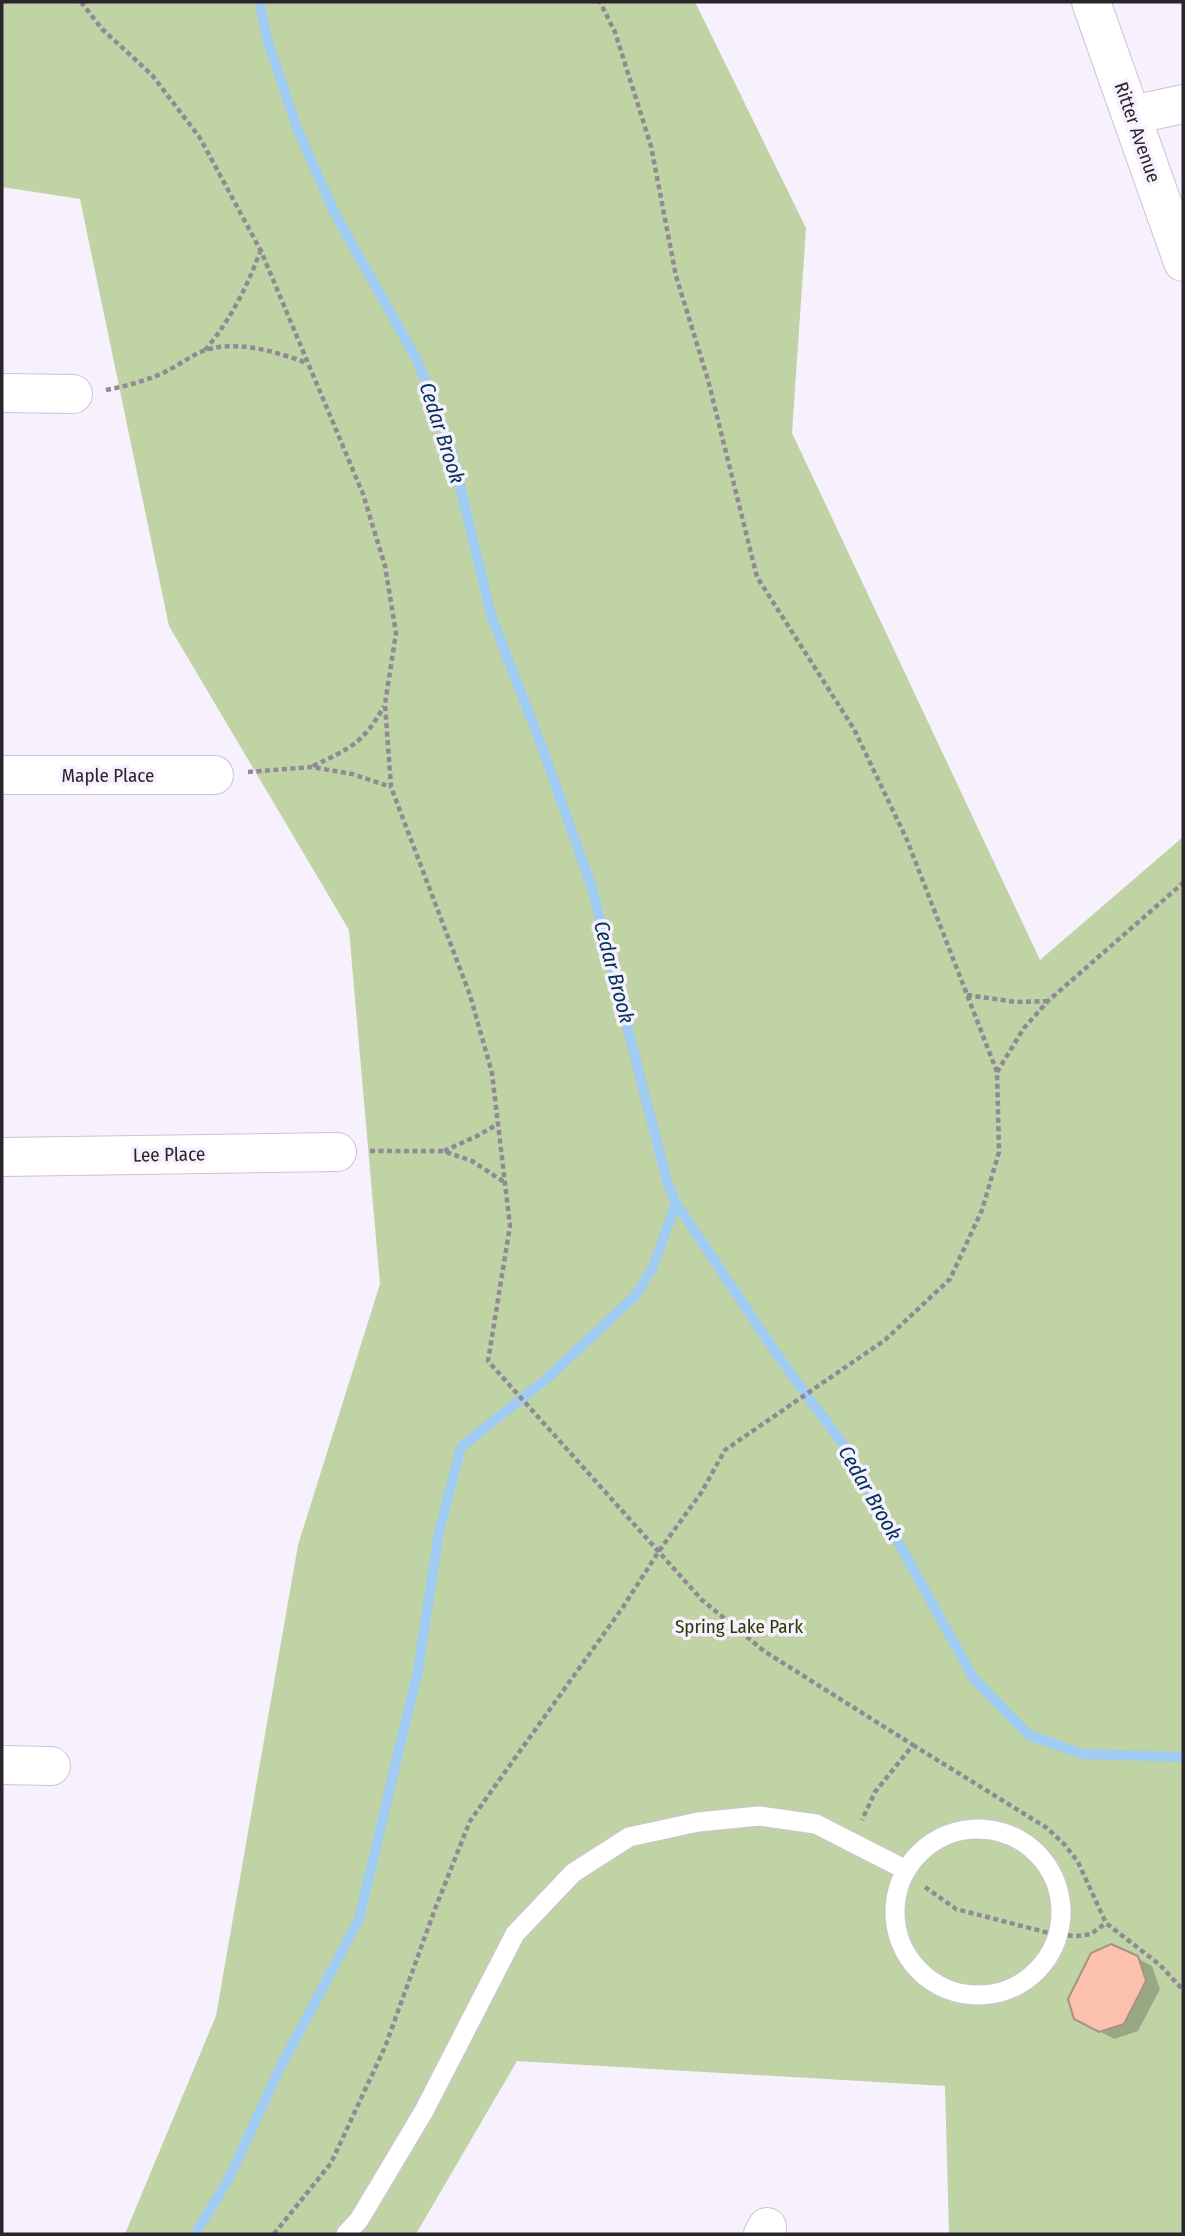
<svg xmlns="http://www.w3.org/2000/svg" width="1185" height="2236" font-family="'Fira Sans Condensed',sans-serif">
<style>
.green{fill:#bfd3a4}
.shadow{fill:#0003}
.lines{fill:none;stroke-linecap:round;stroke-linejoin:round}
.stream{stroke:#a0ccf3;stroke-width:10}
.building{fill:#fbc1ac;stroke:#a99188;stroke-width:2}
.service-casing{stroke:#cec2d7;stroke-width:21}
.minor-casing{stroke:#cec2d7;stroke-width:40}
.path{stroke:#908a95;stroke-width:4.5;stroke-dasharray:5 3.5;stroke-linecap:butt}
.service{stroke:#fff;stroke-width:19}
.minor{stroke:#fff;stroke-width:38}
.labels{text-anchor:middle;stroke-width:7;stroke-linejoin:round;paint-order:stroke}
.street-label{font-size:19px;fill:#2a252d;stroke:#f7f0fd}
.park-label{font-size:19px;fill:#2a3c03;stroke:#f7f0fd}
.water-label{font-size:21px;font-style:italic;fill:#003357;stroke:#f7f0fd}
</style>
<rect width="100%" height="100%" fill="#f7f0fd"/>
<path class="green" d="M2 2H695L806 228 792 433 1040 960 1183 837V2234H949L945 2086 517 2061 416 2234H125L216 2016 298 1545 380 1284 349 930 169 626 80 199 2 187Z"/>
<path class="shadow" d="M1137 1958 1152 1966 1160 1989 1138 2031 1114 2039 1076 2018Z"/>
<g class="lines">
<path class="stream" d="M260 2 266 36 297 128 334 212 417 360 451 448 491 615 545 755 592 888 667 1182 676 1203 778 1356 848 1451 974 1679 1029 1735 1082 1754 1183 1757
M195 2234 228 2180 280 2068 359 1919 418 1670 439 1532 461 1447 545 1380 636 1295 653 1267 676 1203"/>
</g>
<path class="building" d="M1111 1944 1138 1956 1146 1981 1124 2024 1099 2032 1074 2019 1068 1999 1091 1953Z"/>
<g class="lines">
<g class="service-casing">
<path id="service" d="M895 1912a83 83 0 1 1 166 0a83 83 0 1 1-166 0Z
M346 2234 359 2220 424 2111 515 1934 573 1873 629 1837 698 1822 759 1816 816 1824 906 1870"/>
</g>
<g class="minor-casing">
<path id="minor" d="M1091 2 1183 262
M1132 115 1183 104
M2 393 73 394
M2 775H214
M2 1157 337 1152
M2 1765 51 1766
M763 2234 767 2227"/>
</g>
<path class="path" d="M81 2 102 29 152 75 200 138 261 251 363 494 385 566 396 633 385 704 391 787 470 995 492 1073 510 1226 488 1361 702 1600 764 1651 913 1745 875 1792 862 1820
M205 350C230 321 247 287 260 252
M106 390C126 386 145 381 163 373 178 366 191 355 206 350 238 340 277 352 307 363
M313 766C349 749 364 743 384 706
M248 772 312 767 352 774 391 787
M967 995 1016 1002 1048 1001
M997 1072 1024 1028 1048 1001 1183 883
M370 1151H443L472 1161 504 1182
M444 1151 477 1136 498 1124
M913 1745 1047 1828 1065 1845 1078 1862 1106 1923 1160 1965 1183 1990
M925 1887 956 1909 1057 1935 1077 1936 1091 1934 1106 1923
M274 2234 331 2163 385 2047 435 1909 470 1821 623 1607 659 1551 701 1493 725 1450 885 1340 950 1279 982 1210 999 1152 997 1072 907 840 854 729 757 577 708 380 676 276 651 146 615 32 600 2"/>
<use href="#service" class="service"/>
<use href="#minor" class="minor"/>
</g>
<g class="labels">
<g class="street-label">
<text transform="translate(1138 132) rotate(71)" y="7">Ritter Avenue</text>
<text x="108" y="782">Maple Place</text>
<text transform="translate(169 1154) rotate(-1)" y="7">Lee Place</text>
</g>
<g class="park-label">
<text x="739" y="1633">Spring Lake Park</text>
</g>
<g class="water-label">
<text transform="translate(442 433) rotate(72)" y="7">Cedar Brook</text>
<text transform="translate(614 972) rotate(75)" y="7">Cedar Brook</text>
<text transform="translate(870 1493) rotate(60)" y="7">Cedar Brook</text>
</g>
</g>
<rect width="1185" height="2236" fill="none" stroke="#2a252d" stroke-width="7"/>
</svg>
